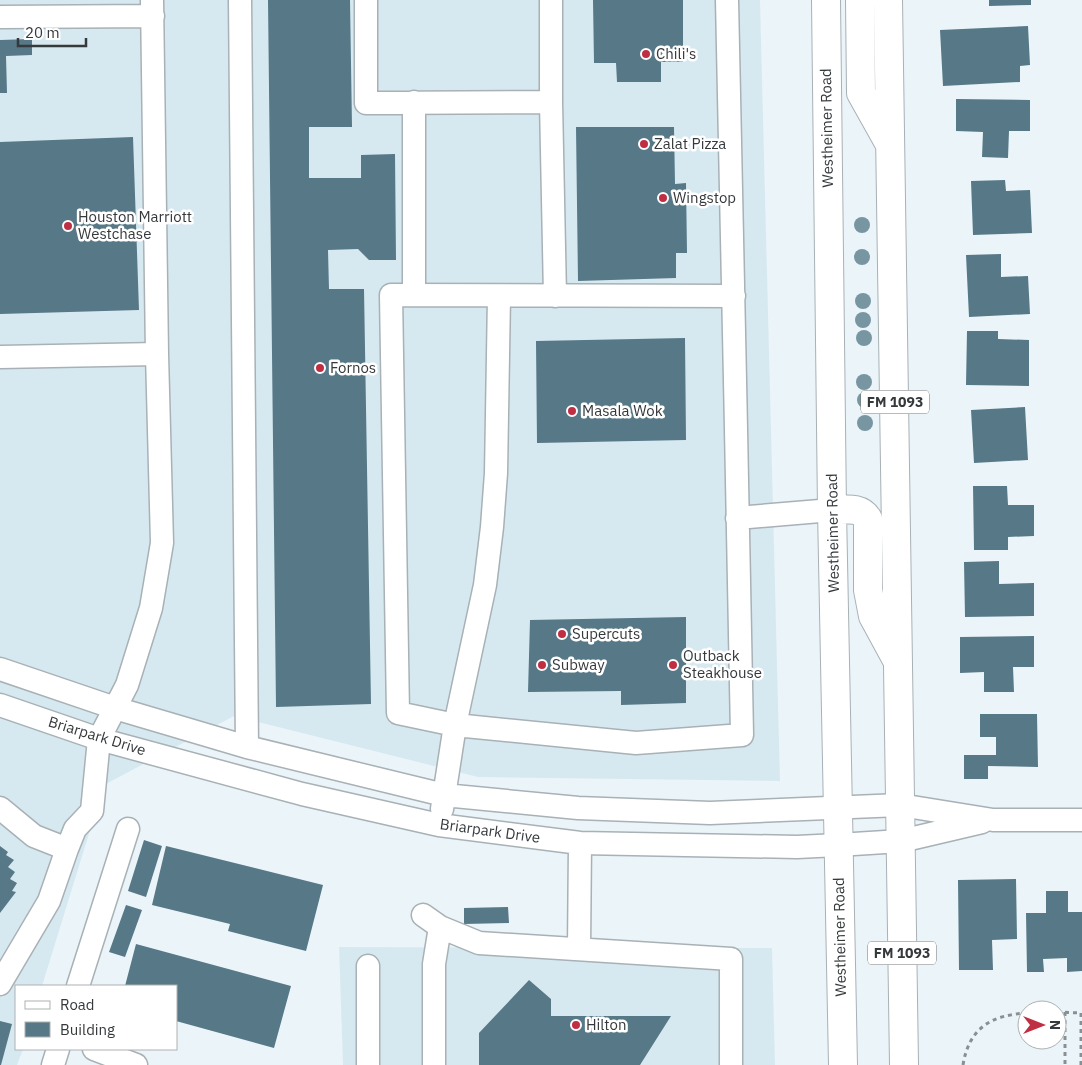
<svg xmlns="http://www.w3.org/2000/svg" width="1082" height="1065" font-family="'IBM Plex Sans',sans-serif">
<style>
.built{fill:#d7e9f0}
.building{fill:#567887}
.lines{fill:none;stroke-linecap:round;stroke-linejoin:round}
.minor-casing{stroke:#a8b1b5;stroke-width:25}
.major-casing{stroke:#a8b1b5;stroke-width:30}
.path{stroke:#899093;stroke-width:3;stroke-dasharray:4 4;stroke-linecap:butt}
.minor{stroke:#fff;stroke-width:22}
.major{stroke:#fff;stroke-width:28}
.tree{fill:#7796a2}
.poi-dot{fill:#bf2e43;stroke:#fff;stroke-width:2}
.labels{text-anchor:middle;stroke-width:5;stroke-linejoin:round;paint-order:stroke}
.shield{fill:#fff;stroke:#727476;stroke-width:1}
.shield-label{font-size:14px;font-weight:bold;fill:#35393b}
.poi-label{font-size:15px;fill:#35393b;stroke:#fff;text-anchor:start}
.street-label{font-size:15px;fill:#35393b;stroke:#fff}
</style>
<rect width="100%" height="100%" fill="#ebf5f9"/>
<path class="built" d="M0 0H760L780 781 478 777 234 716 104 785 42 986H16V1049H23L17 1065H0Z
M339 947 772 948 775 1065H343Z"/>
<path class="building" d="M268 0H350L352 127H309V178H361V155L395 154 396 260H369L358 249 328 250 329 289H364L371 704 276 707Z
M593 0H683V62H661V82H617L616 63H594Z
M989 0H1031V5L989 6Z
M1028 26 1030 65 1020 66V82L943 86 940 30Z
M32 39V55L6 56 7 93H0V40Z
M956 99 1030 100V131H1009L1008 158 982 157 983 132 956 131Z
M576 127H674L675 184 686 183 687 253H676V278L578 281Z
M133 137 139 310 0 314V142Z
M1005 180 1006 191 1030 190 1032 233 973 235 971 181Z
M1001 254V277L1028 276 1030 314 969 317 966 255Z
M967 331H998V339L1029 340V386L966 385Z
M685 338 686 440 537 443 536 341Z
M1025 407 1028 460 974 463 971 410Z
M973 486H1007L1008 505H1034V536L1008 537V550H974Z
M999 561V584L1034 583V616L965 617 964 562Z
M686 617V703L621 705V691L528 692 530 620Z
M1034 636V667H1013L1014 692H984V672L960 673V637Z
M980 714H1037L1038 767 988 766V779H964V755H996V737H980Z
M144 840 162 846 146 897 128 891Z
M0 846 8 852 6 855 14 860 8 867 15 872 10 879 17 883 12 891 16 892 0 913Z
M166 846 323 885 306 951 228 931 230 924 152 905Z
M1016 879 1017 939 992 940 993 970H959L958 880Z
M1046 891H1068V912H1082V971L1067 972V958L1043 959 1044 972H1027L1026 913H1046Z
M126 905 142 910 125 957 109 952Z
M508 907 509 923 464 924V908Z
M136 944 291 986 274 1048 176 1021V986H125Z
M529 980 551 999V1016H671L640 1065H479V1033Z
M0 1021 12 1024 1 1065H0Z"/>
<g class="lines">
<g class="minor-casing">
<path id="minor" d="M240 0 247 747
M366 0V103L551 102V0
M727 0C734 245 736 490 742 735L636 743 455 725 398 713 391 295 734 296
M0 17 153 16
M414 102V295
M551 102 555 296
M0 357 157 354
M737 518 832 510
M0 669 115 708 247 747 444 795 578 808 710 813 900 805 993 820H1082
M0 705 99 739 302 794 439 825 580 843 797 847 838 845 901 841 982 822
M0 808 34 836 67 849 75 829 92 811 99 739 127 685 151 608 162 543 157 354 152 0
M442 809 455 725 485 585 492 527 496 473 499 296
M423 915 440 927 479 943 731 959V1065
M579 949 580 843
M0 984 49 901 67 849
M78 986 128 829
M94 1049 136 1065
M53 1065 58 1049
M368 1065V966
M434 1065V964L440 927"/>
</g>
<g class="major-casing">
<path id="major" d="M826 0 832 510 843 1065
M860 0 861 93 889 143
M888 0 904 1065
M832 510C846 510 860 506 868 519V590L873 616 898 662"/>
</g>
<path class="path" d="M1057 1012 1081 1013
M1065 1012V1065
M1081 1013V1065
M963 1065C969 1028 991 1015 1027 1013"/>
<use href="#minor" class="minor"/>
<use href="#major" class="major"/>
</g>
<g class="tree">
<circle cx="862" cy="225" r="8"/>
<circle cx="862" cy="257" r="8"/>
<circle cx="863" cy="301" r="8"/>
<circle cx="863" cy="320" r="8"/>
<circle cx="864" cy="338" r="8"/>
<circle cx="864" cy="382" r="8"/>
<circle cx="865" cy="400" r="8"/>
<circle cx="865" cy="423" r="8"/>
</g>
<g class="poi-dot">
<circle cx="646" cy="54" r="5"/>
<circle cx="644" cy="144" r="5"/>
<circle cx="663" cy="198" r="5"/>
<circle cx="68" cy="226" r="5"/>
<circle cx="320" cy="368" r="5"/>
<circle cx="572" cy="411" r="5"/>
<circle cx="562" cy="634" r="5"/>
<circle cx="542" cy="665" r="5"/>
<circle cx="673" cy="665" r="5"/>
<circle cx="576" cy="1025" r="5"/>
</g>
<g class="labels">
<g class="shield">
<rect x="861" y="390.5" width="68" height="23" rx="4"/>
<rect x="868" y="941.5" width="68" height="23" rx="4"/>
</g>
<g class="shield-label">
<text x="895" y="407">FM 1093</text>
<text x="902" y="958">FM 1093</text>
</g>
<g class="poi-label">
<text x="656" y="59">Chili's</text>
<text x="654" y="149">Zalat Pizza</text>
<text x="673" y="203">Wingstop</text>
<text x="78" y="222">Houston Marriott<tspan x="78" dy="17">Westchase</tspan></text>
<text x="330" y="373">Fornos</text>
<text x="582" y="416">Masala Wok</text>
<text x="572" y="639">Supercuts</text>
<text x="683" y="661">Outback<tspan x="683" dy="17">Steakhouse</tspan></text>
<text x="552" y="670">Subway</text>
<text x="586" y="1030">Hilton</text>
</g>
<g class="street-label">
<text transform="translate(827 128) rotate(-91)" y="5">Westheimer Road</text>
<text transform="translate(833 533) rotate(-91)" y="5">Westheimer Road</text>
<text transform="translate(97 736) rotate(17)" y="5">Briarpark Drive</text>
<text transform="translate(490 831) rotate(8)" y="5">Briarpark Drive</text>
<text transform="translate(840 937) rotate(-91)" y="5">Westheimer Road</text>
</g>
</g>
<rect x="15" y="985" width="162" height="65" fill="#ffffff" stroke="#aeb0b1"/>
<rect x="25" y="1001" width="25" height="8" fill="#ffffff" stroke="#aeb0b1"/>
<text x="60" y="1010" font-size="15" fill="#35393b">Road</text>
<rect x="25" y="1022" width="25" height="15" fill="#567887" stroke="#aeb0b1"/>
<text x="60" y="1035" font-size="15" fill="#35393b">Building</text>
<g transform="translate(1042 1025) rotate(90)"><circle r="24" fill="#ffffff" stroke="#aeb0b1"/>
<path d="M0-4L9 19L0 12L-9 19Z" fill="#bf2e43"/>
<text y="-8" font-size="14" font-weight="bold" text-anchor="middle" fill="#35393b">N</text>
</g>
<path d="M18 38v8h68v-8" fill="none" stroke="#35393b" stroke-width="2.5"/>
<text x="25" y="38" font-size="15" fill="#35393b" stroke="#ffffff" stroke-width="4" paint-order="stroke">20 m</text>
</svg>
